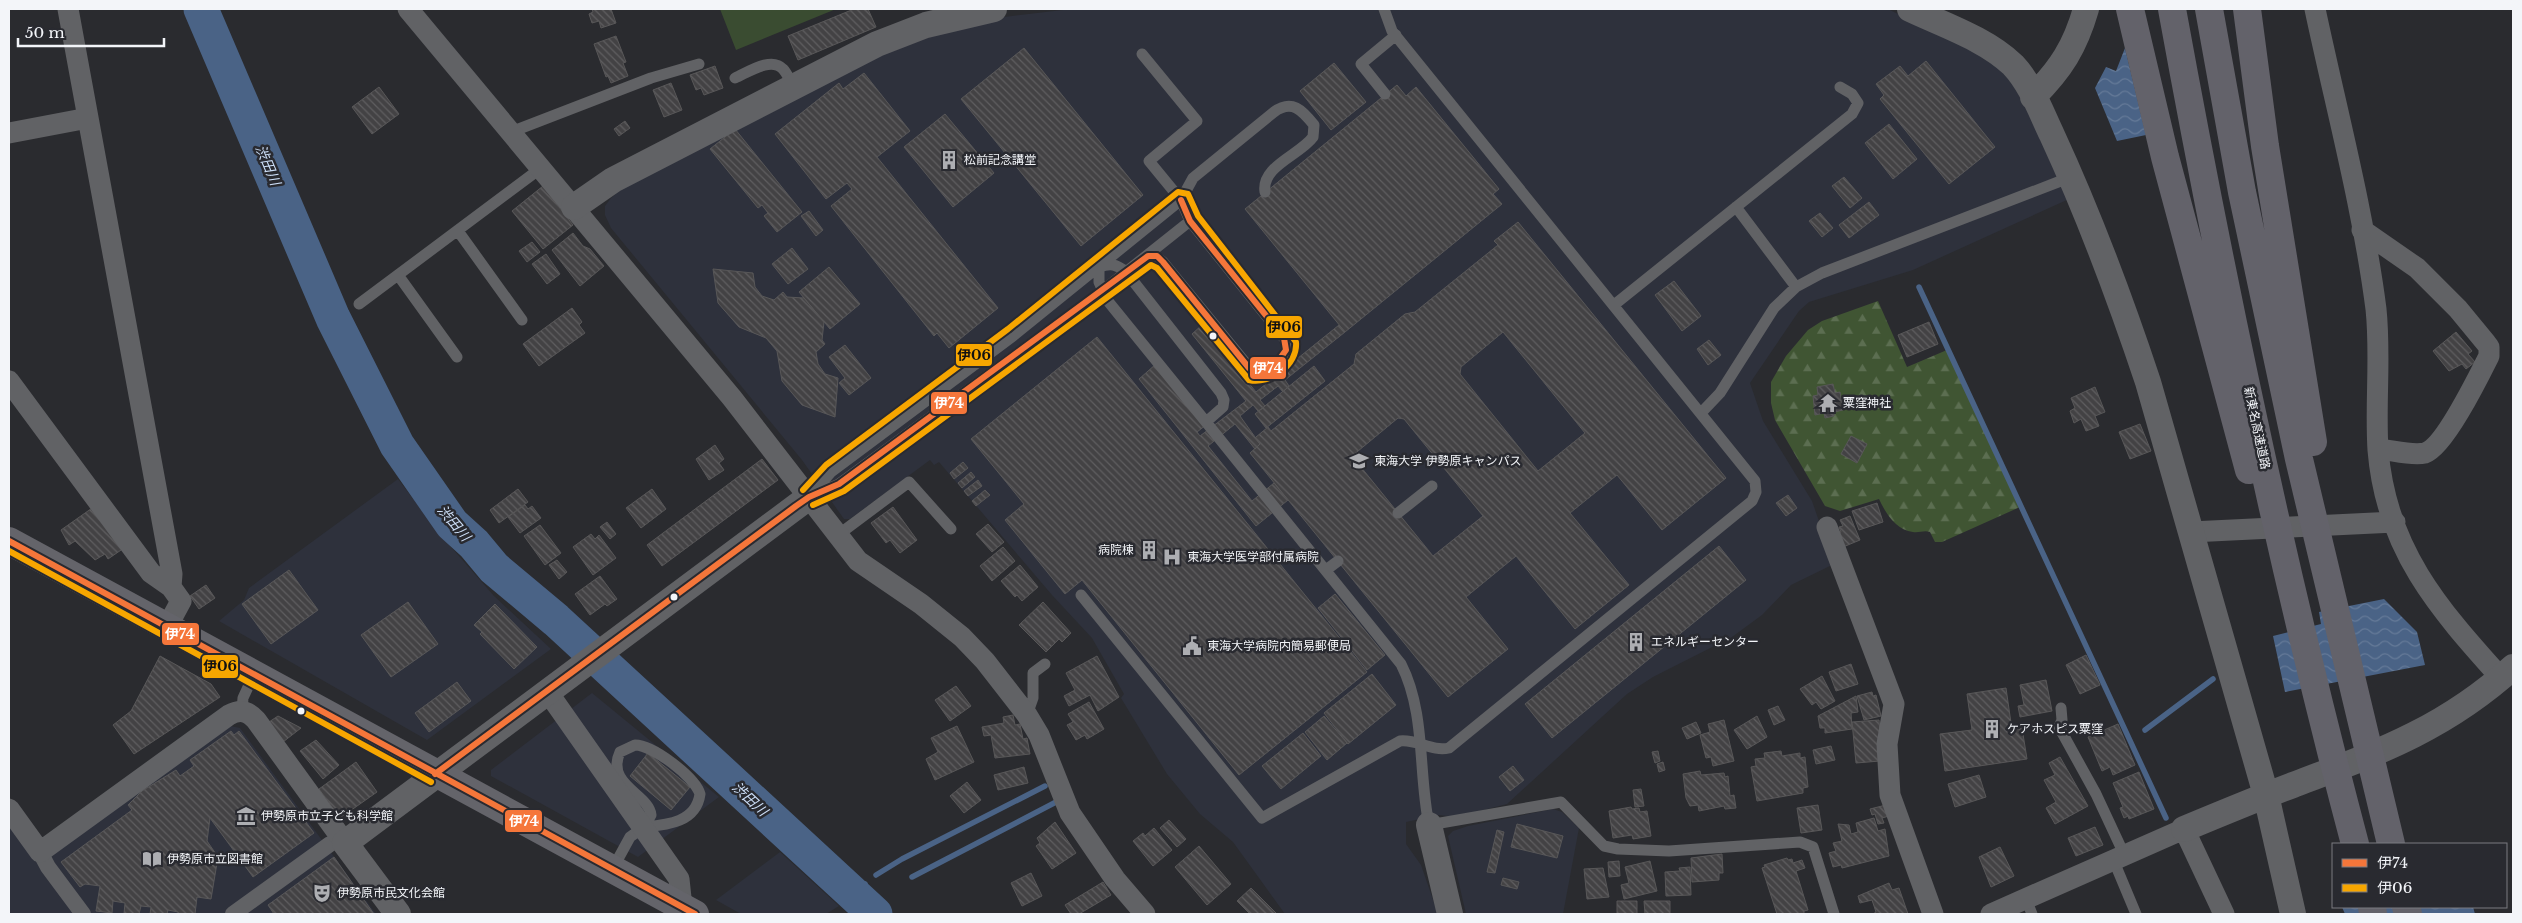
<svg xmlns="http://www.w3.org/2000/svg" width="2522" height="923" font-family="'Libre Baskerville','Noto Sans JP',serif">
<style>
.built{fill:#2e313c}
.grass{fill:#3a4c31}
.forest{fill:url(#forest-firs)}
.water{fill:url(#water-waves)}
.lines{fill:none;stroke-linecap:round;stroke-linejoin:round}
.stream{stroke:#4a6386;stroke-width:5.5}
.river{stroke:#4a6386;stroke-width:35}
.building{fill:url(#building-back-hatch);stroke:#585758;fill-rule:evenodd}
.service{stroke:#616265;stroke-width:11}
.pedestrian{stroke:#616265;stroke-width:16}
.minor{stroke:#616265;stroke-width:21}
.tertiary{stroke:#616265;stroke-width:26}
.trunk{stroke:#64646a;stroke-width:28}
.motorway{stroke:#63626a;stroke-width:28}
.bus-1-casing{stroke:#292a30;stroke-width:10}
.bus-2-casing{stroke:#292a30;stroke-width:10}
.bus-1{stroke:#f5763a;stroke-width:6}
.bus-2{stroke:#f7a600;stroke-width:6}
.bus-dot{fill:#f3f5f9;stroke:#292a30;stroke-width:2}
.labels{text-anchor:middle;stroke-width:5;stroke-linejoin:round;paint-order:stroke}
.poi-label{font-size:12px;fill:#f3f5f9;stroke:#292a30;text-anchor:start}
.street-label{font-size:12px;fill:#f3f5f9;stroke:#292a30}
.water-label{font-size:14px;font-style:italic;fill:#ccdef7;stroke:#292a30}
.line-badge{stroke:#292a30;stroke-width:2}
.badge-label{font-size:14px;text-anchor:middle;font-weight:bold;fill:#fff}
.pale-badge-label{font-size:14px;text-anchor:middle;font-weight:bold;fill:#111}
</style>
<defs>
<pattern id="forest-firs" width="22" height="20" patternUnits="userSpaceOnUse" patternTransform="scale(1.25)"><rect width="22" height="20" fill="#405533"/><path d="M5 1l3.5 6h-7zM16 11l3.5 6h-7z" fill="#5c6e51"/></pattern>
<pattern id="water-waves" width="16" height="10" patternUnits="userSpaceOnUse" patternTransform="scale(1.25)"><rect width="16" height="10" fill="#4a6386"/><path d="M0 5q4-4 8 0t8 0" fill="none" stroke="#657a98"/></pattern>
<pattern id="building-back-hatch" width="6" height="6" patternUnits="userSpaceOnUse" patternTransform="scale(1.25)"><rect width="6" height="6" fill="#434244"/><path d="M-1 5l2 2M0 0l6 6M5-1l2 2" fill="none" stroke="#5f5e60"/></pattern>
</defs>
<rect width="100%" height="100%" fill="#2a2b2f"/>
<path class="built" d="M1071 9H1888L1984 57 2009 76 2052 158 2069 199 1913 270 1809 302 1799 311 1750 383 1763 421 1812 501 1834 564 1791 585 1762 615 1732 637 1653 677 1627 694 1507 804 1456 817 1439 815 1406 822V844L1421 865 1438 914H1285L1233 842 1200 814 1167 774 1121 698 1124 694 1092 638 1052 595 939 462 934 465 930 460 850 519H844L802 460 611 228 605 215V206L611 198 625 186 856 65 945 31 1004 17Z
M398 479 444 539 494 596 551 649 427 740 219 621 244 600 249 588Z
M592 693 719 797 638 857 491 776V770Z
M225 725 240 728 376 914H9V822L37 861Z
M1553 809 1562 812 1579 828 1563 914H1466L1448 836 1453 831 1468 826Z
M780 852 839 906 826 914H741L716 900Z"/>
<path class="grass" d="M720 9H719H836L736 50Z"/>
<path class="forest" d="M1878 301 1907 367 1947 350 2020 507 1942 542H1935L1930 532C1924 530 1919 533 1913 532 1896 530 1886 514 1879 499L1840 511 1825 506 1775 420 1771 403V382L1786 356 1808 330 1822 321Z"/>
<path class="water" d="M2125 48 2146 135 2117 141 2095 88 2106 67 2116 71Z
M2384 599 2417 632 2425 665 2285 692 2273 636 2321 624 2319 612Z
M2342 907H2473L2475 914H2345Z"/>
<g class="lines">
<path class="stream" d="M1919 287 2166 818
M2145 730 2213 679
M876 875 902 859 1045 786
M912 877 1058 801
M856 895 865 884"/>
<path class="river" d="M201 9 333 318 397 445 452 524 474 544 494 568 556 620 875 914"/>
</g>
<path class="building" d="M592 9H611L616 23 601 28 599 21 592 23 589 14 593 12Z
M854 9H868L876 27 798 60 788 36Z
M616 36 626 62 623 63 628 76 611 83 608 76 606 77 594 44Z
M1024 48 1143 195 1081 246 961 99Z
M1926 61 1995 147 1949 184 1880 99 1884 95 1876 84 1900 66 1908 76Z
M1334 63 1366 102 1331 130 1300 91Z
M715 66 723 88 704 95 701 88 696 90 690 75Z
M864 73 910 131 877 157 998 308 949 348 937 333 934 336 831 206 852 189 847 183 826 199 775 134 839 83 843 89Z
M671 83 682 110 664 117 653 90Z
M1397 85 1406 96 1416 87 1499 189 1493 194 1502 204 1345 332 1245 209Z
M379 87 399 114 372 134 352 107Z
M945 114 994 173 953 207 904 147Z
M625 121 630 128 619 136 614 129Z
M1889 124 1917 159 1893 179 1865 143Z
M735 129 802 212 777 232 764 216 768 213 762 205 758 208 710 149Z
M1844 177 1862 198 1850 208 1832 186Z
M543 186 573 225 543 249 512 211Z
M1869 202 1879 215 1849 238 1839 225Z
M809 211 823 230 816 236 801 216Z
M1820 213 1833 228 1822 237 1809 221Z
M1518 222 1726 478 1662 530 1617 475 1570 513 1629 585 1575 629 1516 556 1466 597 1508 649 1448 697 1250 453 1260 444 1255 438 1256 437 1268 427 1271 431 1354 364 1356 354 1405 314 1415 312 1498 245 1494 241ZM1503 332 1585 433 1538 471 1460 374 1461 367ZM1398 418 1404 419 1483 516 1433 556 1352 456Z
M573 233 583 246 590 249 604 266 580 286 552 250Z
M532 242 540 252 527 262 519 251Z
M792 248 808 269 788 284 772 264Z
M546 254 560 274 547 284 532 264Z
M829 267 860 304 830 329 799 292Z
M713 269 753 273 755 287 762 296 774 300 783 292 787 297 804 298 824 322 822 340 825 344 816 352 818 364 825 374 838 378 835 417 802 405 782 381 777 351 766 338 739 327 718 303Z
M1674 281 1701 316 1682 331 1655 295Z
M572 308 582 322 579 325 585 333 539 366 523 344Z
M1929 322 1938 344 1907 357 1898 335Z
M1202 325 1256 392 1339 325 1345 332 1285 380 1289 386 1283 392 1278 386 1260 400 1265 406 1262 409 1258 411 1253 405 1240 416 1260 444 1255 449 1235 424 1208 446 1252 501 1274 483 1288 500 1256 526 1139 379 1156 364 1206 425 1197 432 1200 436 1246 401 1192 334Z
M2456 332 2472 351 2468 354 2475 362 2466 369 2462 364 2449 371 2433 351Z
M1097 337 1367 672 1239 775 1082 580 1065 594 1005 520 1024 504 971 439Z
M1709 340 1721 355 1708 365 1697 349Z
M845 345 871 378 849 395 839 383 845 378 829 357Z
M1314 366 1325 381 1266 428 1255 414Z
M1833 384 1835 393 1840 392 1843 410 1834 412V416L1825 418 1824 413 1815 415 1813 396 1818 395 1817 387Z
M2095 387 2105 412 2095 416 2099 426 2086 431 2081 419 2074 423 2070 411 2075 408 2071 398Z
M2140 424 2151 451 2130 459 2119 432Z
M1851 436 1867 444 1857 463 1841 454Z
M715 445 724 459 719 463 724 470 709 480 696 459Z
M762 459 778 480 662 566 647 545Z
M963 462 968 468 954 479 950 473Z
M971 472 975 477 962 488 958 483Z
M978 480 982 486 968 496 964 491Z
M518 489 528 502 499 523 490 510Z
M652 489 666 509 641 528 626 508Z
M985 490 990 495 976 506 972 501Z
M1788 495 1797 508 1786 516 1776 503Z
M1877 503 1883 522 1859 530 1852 511Z
M525 505 528 509 532 506 541 518 520 533 508 517Z
M95 506 124 548 108 559 105 554 95 560 75 541 69 545 61 530Z
M893 507 917 540 900 553 890 540 886 543 871 523Z
M1850 516 1860 540 1843 547 1837 533 1841 532 1839 527 1843 526 1840 520Z
M607 522 616 534 610 539 600 527Z
M988 524 1004 542 992 552 976 534Z
M540 525 561 553 545 565 524 536Z
M591 534 595 539 599 535 616 558 593 575 573 547Z
M1719 546 1746 580 1552 738 1525 704Z
M1003 547 1015 561 992 581 980 566Z
M557 560 567 572 559 579 549 565Z
M1020 565 1038 587 1022 601 1017 595 1015 597 1001 581Z
M289 570 318 610 271 644 242 604Z
M600 576 617 599 607 606 605 604 590 615 575 594Z
M206 585 215 598 199 609 190 596Z
M1335 594 1385 655 1367 670 1318 608Z
M408 602 438 644 391 677 361 635Z
M1043 602 1071 633 1062 642 1059 639 1046 652 1019 625Z
M495 604 537 647 514 669 480 634 482 632 474 625Z
M2086 655 2100 685 2080 694 2066 665Z
M160 656 211 684 220 697 134 754 113 725 131 711Z
M1097 656 1119 697 1098 711 1090 695 1069 706 1064 696 1075 690 1066 673Z
M1851 664 1858 684 1836 691 1829 672Z
M1372 674 1396 705 1348 744 1324 713Z
M1822 676 1835 701 1821 709 1816 702 1812 705 1800 689Z
M2046 680 2052 711 2020 717 2018 706 2024 705 2020 685Z
M457 682 471 701 429 732 415 713Z
M956 686 971 706 950 721 935 700Z
M2006 688 2012 730 2022 728 2027 759 1945 771 1940 734 1972 730 1967 694Z
M1872 692 1873 696 1876 695 1881 716 1864 720 1857 696Z
M1856 696 1858 712 1851 713 1852 729 1825 733V728H1820L1818 716Z
M1089 702 1104 729 1087 739 1085 735 1076 740 1067 725 1073 722 1068 714Z
M1778 706 1785 720 1774 725 1768 710Z
M1013 715 1015 725 1020 724 1023 739 1027 738 1030 754 995 758 991 735 984 736 982 727 1004 723 1003 717Z
M278 716 301 728 283 742 269 722Z
M1324 716 1347 743 1327 760 1305 732Z
M1757 716 1767 737 1747 749 1734 730Z
M1724 720 1734 761 1713 766 1711 757 1706 758 1700 735 1710 732 1708 724Z
M1879 720 1881 745 1880 761 1856 763 1852 722Z
M1696 722 1701 733 1687 739 1682 728Z
M2118 724 2135 765 2113 775 2110 767 2102 771 2088 737Z
M957 726 974 762 935 780 926 759 938 752 931 738Z
M231 731 234 735 239 731 314 833 253 877 210 818 207 841 218 857 211 899 197 897 195 914H178V912L168 910 167 914H150L151 907 141 906 139 914H124L125 903 113 901 112 913 96 911 100 886 85 884 80 887 61 862 132 810 128 805 142 791 176 770 180 776 194 766 190 760Z
M1303 733 1321 756 1281 789 1262 766Z
M316 740 339 765 323 779 300 751Z
M1831 746 1835 760 1816 764 1813 750Z
M1658 751 1660 761 1655 763 1652 752Z
M1781 751 1782 756 1800 753V758L1805 757 1808 787 1803 788V793L1757 801 1751 767 1756 766 1755 759 1765 758 1764 753Z
M648 753 690 787 671 810 630 776Z
M2060 757 2088 806 2055 824 2046 808 2056 802 2044 780 2055 775 2049 763Z
M356 762 377 792 340 818 319 789Z
M1663 762 1665 770 1659 772 1657 764Z
M1513 766 1524 780 1510 791 1499 777Z
M1024 767 1028 783 998 790 994 775Z
M1700 771 1701 775 1724 773 1725 777 1728 776 1730 796 1734 795 1736 808 1725 809 1724 806 1699 811 1698 805 1690 806 1686 798 1683 774Z
M2139 772 2154 809 2129 819 2128 816 2124 818 2120 808 2123 807 2113 783Z
M1979 775 1986 797 1955 807 1948 784Z
M967 782 981 800 964 813 950 796Z
M1641 789 1644 806 1635 807 1633 790Z
M1818 805 1822 830 1801 833 1797 808Z
M1886 805 1889 816 1882 818 1884 823 1878 824 1875 814 1872 815 1870 809Z
M1631 807 1632 809 1639 808 1640 812 1647 811 1651 836 1633 839 1632 835 1613 838 1609 811Z
M1874 818 1878 831 1885 829 1889 856 1842 868 1841 865 1833 867 1829 853 1836 851 1833 843 1842 841 1838 824 1849 825 1851 834 1858 832 1856 823Z
M1169 820 1186 839 1177 847 1160 828Z
M1055 822 1076 853 1052 869 1036 846 1040 843 1037 838Z
M1517 824 1563 836 1557 858 1511 847Z
M2095 827 2103 845 2076 856 2068 838Z
M1154 828 1172 850 1153 866 1133 841 1143 833 1145 836Z
M1497 830 1504 832 1495 873 1487 872Z
M1199 846 1231 884 1207 905 1175 867Z
M2000 847 2014 876 1991 887 1979 857Z
M1722 854 1723 873H1719V880L1692 882 1691 858Z
M334 857 374 914H274L268 905Z
M1787 858 1788 860 1792 859 1793 863 1802 860 1805 868 1796 871 1808 910 1804 911V914H1777L1762 868 1765 867 1764 865Z
M1619 861 1620 876 1609 877 1608 862Z
M1650 861 1657 891 1624 899 1621 885 1629 883 1625 867Z
M1690 867 1691 895 1666 896 1665 872 1680 871 1679 868Z
M1603 868 1609 897 1587 899 1584 869Z
M1031 873 1042 896 1022 906 1011 883Z
M1503 878 1519 882 1517 889 1501 885Z
M1103 882 1111 895 1079 914H1071L1065 905Z
M1889 883 1892 890 1899 888 1908 914H1873L1876 912 1872 900 1860 903 1858 896Z
M1251 888 1277 914H1250L1237 901Z
M1617 901H1637V914H1617Z
M1644 901H1670V914H1645Z"/>
<g class="lines">
<path class="service" d="M1142 54 1197 121 1149 161 1181 200 1190 221 1284 338 1288 345C1287 360 1268 374 1253 372L1163 262C1156 256 1151 254 1143 259
M735 78C747 73 771 56 783 69 787 73 790 81 793 86
M1385 94 1361 64 1396 35
M511 132 651 78 699 64
M1736 207 1796 287
M458 231 522 320
M398 275 457 357
M1092 299 1107 300 1206 422 1223 407 1224 400 1221 393 1126 272C1116 264 1111 263 1099 267V282L1107 300
M359 304 541 168
M1614 305 1852 114 1858 103 1852 94 1840 87
M1701 413 1720 393 1774 308 1796 287 1822 273 2071 177
M1206 422 1401 664C1426 713 1418 772 1429 825L1561 802 1604 846 1618 849 1669 851 1800 842 1813 847 1834 914
M811 496 839 484 1092 299 1190 221
M809 497 831 472 1013 336 1181 200 1193 178 1274 112C1292 99 1302 110 1314 125L1313 137C1300 155 1261 166 1265 192
M1398 513 1432 486
M838 535 909 482 951 529
M1326 570 1338 561
M1081 595 1262 818 1400 741C1417 739 1432 752 1449 748L1752 501 1756 492 1755 481 1392 31 1384 9
M2061 708 2062 720 2059 727 2096 794 2124 854
M242 711 243 698 254 674
M1027 715 1033 698V673L1045 664
M2113 859 2136 914
M612 870 630 837 644 827 651 815C649 794 605 785 620 752L635 745C653 745 695 777 700 794 696 823 666 825 644 827
M2026 899 2032 914"/>
<path class="pedestrian" d="M40 852 48 867 83 914
M233 914 330 844"/>
<path class="minor" d="M68 9 172 574 171 587 181 601 167 627
M408 9 732 398 858 561 921 604 962 637 985 661 1027 715 1039 735 1070 813 1115 879 1145 914
M2315 9C2336 108 2363 208 2376 309 2381 356 2375 403 2378 450 2386 549 2438 608 2501 678
M9 133 88 118
M2362 230 2417 268 2458 309 2486 343 2489 347V356C2479 376 2444 447 2425 453 2411 456 2392 450 2378 449
M9 381 151 573 171 587
M1827 527 1894 704 1887 744 1890 795 1933 914
M2191 532 2395 522
M547 691 679 879 682 907
M9 809 40 852 229 715C240 709 248 711 256 720L345 843
M1991 914 2184 829 2224 914"/>
<path class="tertiary" d="M1910 9C1944 25 1986 39 2013 65 2031 84 2041 112 2052 135 2089 215 2120 298 2148 382L2266 795 2293 914
M2033 97C2061 69 2075 47 2086 9
M574 207 613 180 877 44 926 25 994 9
M1429 825 1450 914
M2184 829C2220 814 2256 799 2293 785 2377 753 2445 729 2513 667
M398 914 345 843 809 497"/>
<path class="trunk" d="M9 541 695 914"/>
<path class="motorway" d="M2130 9 2165 157 2249 470
M2172 9C2223 289 2282 569 2355 844
M2209 9 2242 192 2299 459 2391 844
M2247 9 2265 146 2313 442
M2372 907 2373 914
M2406 907 2408 914"/>
<g class="bus-1-casing">
<path id="bus-1" d="M9 541 695 914
M435 774 796 506 809 497 839 484 1148 256H1157L1163 262 1249 368 1259 373 1276 364 1286 350 1284 338 1190 221 1181 200"/>
</g>
<g class="bus-2-casing">
<path id="bus-2" d="M803 490 826 465 1008 329 1178 192 1188 194 1198 216 1296 342C1298 365 1270 385 1249 380L1157 268 1151 265 844 491 813 505
M9 551 431 782"/>
</g>
<use href="#bus-1" class="bus-1"/>
<use href="#bus-2" class="bus-2"/>
</g>
<defs>
<g id="building-bare" transform="scale(1.5)"><path d="M-4-6H4V6H1V3H-1V6H-4ZM-2.5-4.3h1.7v1.8h-1.7ZM.8-4.3h1.7v1.8H.8ZM-2.5-1h1.7V.8h-1.7ZM.8-1h1.7V.8H.8Z" fill="#adaeb2" stroke="#292a30" stroke-width="2.5" paint-order="stroke"/></g>
<g id="temple-bare" transform="scale(1.5)"><path d="M0-6L5-2H3V0L6.5 2.5H4V6H1.5V3h-3V6H-4V2.5H-6.5L-3 0V-2H-5Z" fill="#adaeb2" stroke="#292a30" stroke-width="2.5" paint-order="stroke"/></g>
<g id="university-bare" transform="scale(1.5)"><path d="M0-5L7-2L0 1L-7-2ZM-4 1L0 2.5L4 1V4Q0 6-4 4Z" fill="#adaeb2" stroke="#292a30" stroke-width="2.5" paint-order="stroke"/></g>
<g id="hospital-bare" transform="scale(1.5)"><path d="M-5-5h3v3.5h4V-5h3V5h-3V1.5h-4V5h-3Z" fill="#adaeb2" stroke="#292a30" stroke-width="2.5" paint-order="stroke"/></g>
<g id="civic-bare" transform="scale(1.5)"><path d="M-.6-6.5H3V-4.5H.6V-3L4-1V1h2V6H-6V1h2V-1L-.6-3ZM-1.2 2.5V6h2.4V2.5Z" fill="#adaeb2" stroke="#292a30" stroke-width="2.5" paint-order="stroke"/></g>
<g id="museum-bare" transform="scale(1.5)"><path d="M0-6L6-3V-2H-6V-3ZM-5-1h2V3h-2ZM-1-1h2V3h-2ZM3-1h2V3H3ZM-6 4H6V6H-6Z" fill="#adaeb2" stroke="#292a30" stroke-width="2.5" paint-order="stroke"/></g>
<g id="library-bare" transform="scale(1.5)"><path d="M-6-4Q-3-5.5-.7-3.5V5Q-3 3-6 4ZM6-4Q3-5.5 .7-3.5V5Q3 3 6 4Z" fill="#adaeb2" stroke="#292a30" stroke-width="2.5" paint-order="stroke"/></g>
<g id="theatre-bare" transform="scale(1.5)"><path d="M-5-5.5Q0-4 5-5.5V0Q5 5 0 6Q-5 5-5 0ZM-3.3-2.5H-1v1.5H-3.3ZM1-2.5H3.3v1.5H1ZM-2.8 1Q0 5.5 2.8 1Z" fill="#adaeb2" stroke="#292a30" stroke-width="2.5" paint-order="stroke"/></g>
</defs>
<g fill-rule="evenodd">
<use href="#building-bare" x="949" y="160"/>
<use href="#temple-bare" x="1828" y="403"/>
<use href="#university-bare" x="1359" y="461"/>
<use href="#building-bare" x="1149" y="550"/>
<use href="#hospital-bare" x="1172" y="557"/>
<use href="#building-bare" x="1636" y="642"/>
<use href="#civic-bare" x="1192" y="646"/>
<use href="#building-bare" x="1992" y="729"/>
<use href="#museum-bare" x="246" y="816"/>
<use href="#library-bare" x="152" y="859"/>
<use href="#theatre-bare" x="322" y="893"/>
</g>
<g class="bus-dot">
<circle cx="1213" cy="336" r="4.5"/>
<circle cx="674" cy="597" r="4.5"/>
<circle cx="301" cy="711" r="4.5"/>
</g>
<g class="labels">
<g class="poi-label">
<text x="964" y="164">松前記念講堂</text>
<text x="1843" y="407">粟窪神社</text>
<text x="1374" y="465">東海大学 伊勢原キャンパス</text>
<text x="1134" y="554" text-anchor="end">病院棟</text>
<text x="1187" y="561">東海大学医学部付属病院</text>
<text x="1651" y="646">エネルギーセンター</text>
<text x="1207" y="650">東海大学病院内簡易郵便局</text>
<text x="2007" y="733">ケアホスピス粟窪</text>
<text x="261" y="820">伊勢原市立子ども科学館</text>
<text x="167" y="863">伊勢原市立図書館</text>
<text x="337" y="897">伊勢原市民文化会館</text>
</g>
<g class="street-label">
<text transform="translate(2257 428) rotate(78)" y="4">新東名高速道路</text>
</g>
<g class="water-label">
<text transform="translate(268 165) rotate(67)" y="5">渋田川</text>
<text transform="translate(454 523) rotate(50)" y="5">渋田川</text>
<text transform="translate(750 799) rotate(43)" y="5">渋田川</text>
</g>
</g>
<g class="line-badge">
<rect x="1265" y="315" width="38" height="24" rx="5" fill="#f7a600"/>
<rect x="955" y="343" width="38" height="24" rx="5" fill="#f7a600"/>
<rect x="1249" y="356" width="38" height="24" rx="5" fill="#f5763a"/>
<rect x="930" y="391" width="38" height="24" rx="5" fill="#f5763a"/>
<rect x="161" y="622" width="39" height="24" rx="5" fill="#f5763a"/>
<rect x="201" y="654" width="38" height="25" rx="5" fill="#f7a600"/>
<rect x="504" y="809" width="39" height="24" rx="5" fill="#f5763a"/>
</g>
<g class="badge-label">
<text x="1268" y="373">伊74</text>
<text x="949" y="408">伊74</text>
<text x="180" y="639">伊74</text>
<text x="524" y="826">伊74</text>
</g>
<g class="pale-badge-label">
<text x="1284" y="332">伊06</text>
<text x="974" y="360">伊06</text>
<text x="220" y="671">伊06</text>
</g>
<rect width="2522" height="923" fill="none" stroke="#f3f5f9" stroke-width="20"/>
<rect x="2332" y="843" width="175" height="65" fill="#292a30" stroke="#7a7b80"/>
<rect x="2342" y="859" width="25" height="8" fill="#f5763a" stroke="#7a7b80"/>
<text x="2377" y="868" font-size="15" fill="#f3f5f9">伊74</text>
<rect x="2342" y="884" width="25" height="8" fill="#f7a600" stroke="#7a7b80"/>
<text x="2377" y="893" font-size="15" fill="#f3f5f9">伊06</text>
<path d="M18 38v8h146v-8" fill="none" stroke="#f3f5f9" stroke-width="2.5"/>
<text x="25" y="38" font-size="15" fill="#f3f5f9" stroke="#292a30" stroke-width="4" paint-order="stroke">50 m</text>
</svg>
